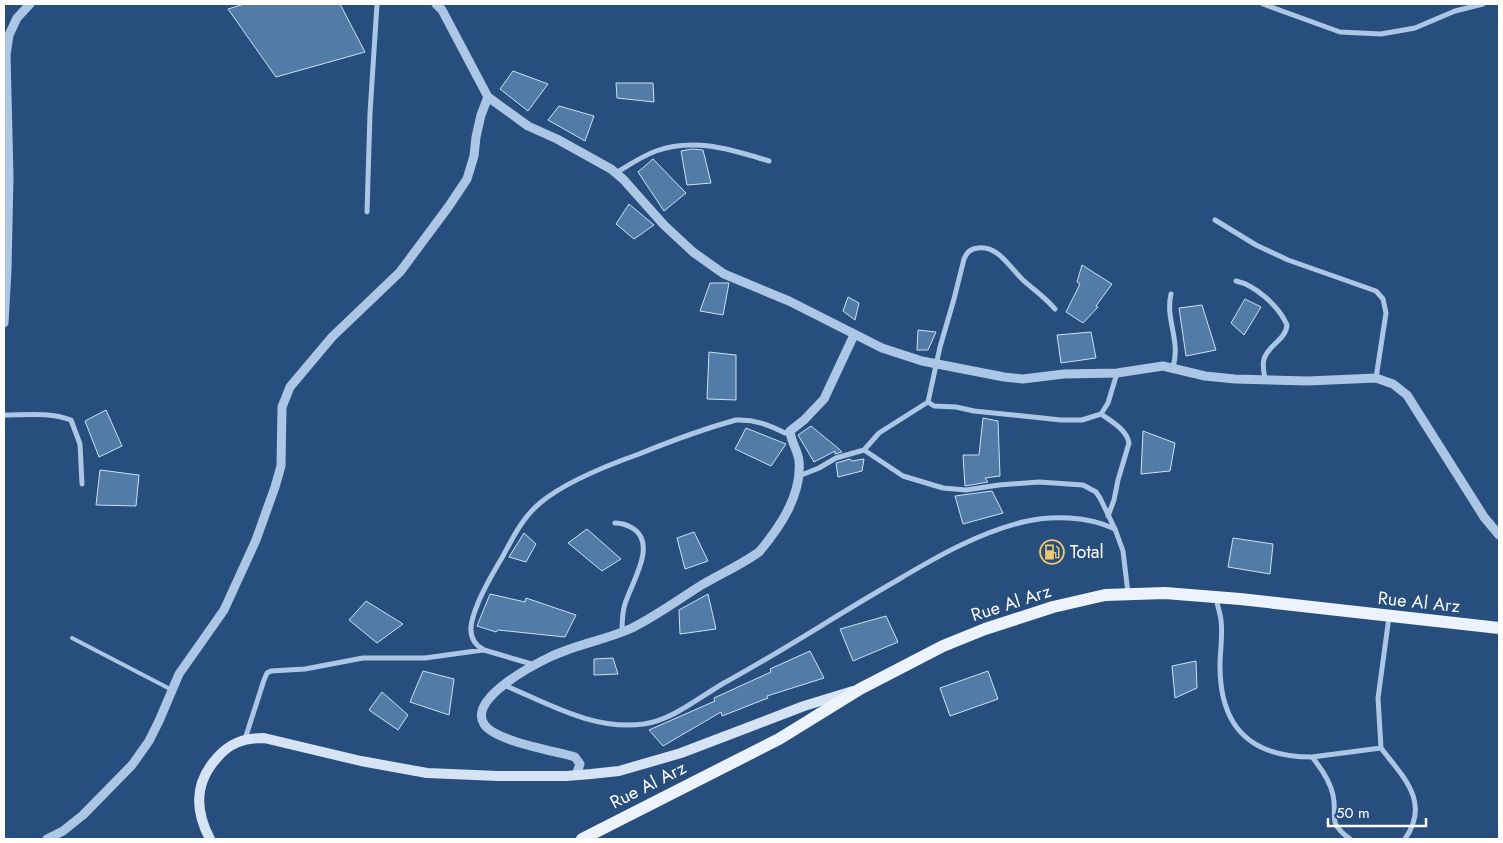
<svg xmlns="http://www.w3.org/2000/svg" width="1503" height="843" font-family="Jost,sans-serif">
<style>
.building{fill:#537ba7;stroke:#cee0f4}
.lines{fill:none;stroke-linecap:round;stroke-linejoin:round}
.service{stroke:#acc7e5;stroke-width:4}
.minor{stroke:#acc7e5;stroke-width:5}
.tertiary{stroke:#acc7e5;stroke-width:9}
.secondary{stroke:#d5e3f5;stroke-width:10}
.primary{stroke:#ecf3fd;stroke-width:12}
.labels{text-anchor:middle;stroke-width:4;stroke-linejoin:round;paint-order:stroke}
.poi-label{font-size:18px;fill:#fff;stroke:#274e7d;text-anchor:start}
.street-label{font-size:18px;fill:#fff;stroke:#274e7d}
</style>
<rect width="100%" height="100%" fill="#274e7d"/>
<path class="building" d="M244 4H340L365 52 276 77 228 9Z
M513 71 548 84 528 111 500 89Z
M616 83H653L654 102 617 98Z
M559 106 594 116 585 141 548 120Z
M692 149 703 150 711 183 687 185 681 151Z
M653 159 686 193 664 211 638 172Z
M629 204 654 225 634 239 616 224Z
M1082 265 1112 284 1096 306 1098 307 1083 323 1066 312 1080 284 1077 282Z
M710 283H729L723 315 700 311Z
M848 297 859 303 855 320 843 311Z
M1245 299 1261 307 1244 335 1231 323Z
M1202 305 1216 350 1186 356 1179 308Z
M918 330 936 332 928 350H917Z
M1091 332 1096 358 1061 363 1057 335Z
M709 352 736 355V400L707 399Z
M106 410 122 446 99 457 85 421Z
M983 418 998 421 1000 476 985 478 988 482 965 486 963 455H979Z
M811 426 839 449 842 452 835 454V451L814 462 798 435Z
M746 428 786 444 771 466 735 449Z
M1143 431 1175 443 1170 471 1141 474Z
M850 459 852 461 864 459 862 471 838 477 836 463Z
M100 470 139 475 136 506 96 505Z
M992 491 1003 513 963 524 955 496Z
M587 529 621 559 602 571 568 543Z
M694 532 708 561 685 569 677 538Z
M524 533 536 544 526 562 509 557Z
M1233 538 1273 544 1270 574 1228 567Z
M490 594 525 602 526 598 576 615 565 637 498 630 496 632 477 626Z
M708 594 716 629 680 634 679 610Z
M366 601 403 624 377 643 349 620Z
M886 616 898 642 853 661 840 629Z
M810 651 824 678 767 696 768 698 722 716 721 712 663 746 649 730 715 701 714 698 771 672 770 669Z
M613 658 618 674 594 675V659Z
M1196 661 1197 688 1175 698 1172 666Z
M423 671 454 679 449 715 410 702Z
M988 671 998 699 950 716 940 688Z
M382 692 408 715 398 730 369 710Z"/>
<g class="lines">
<path class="service" d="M72 638 172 690"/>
<path class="minor" d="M1263 4 1340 32 1381 34 1415 28 1455 11 1483 4
M616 173C629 165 642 156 656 151 695 137 732 150 769 161
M367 212 370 113 377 4
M1215 220 1256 245 1288 260 1376 291 1383 299 1386 313 1376 378
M1236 281C1255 285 1279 306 1287 325 1286 340 1268 345 1264 359 1262 365 1264 373 1265 379
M1171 294C1165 319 1181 341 1173 367
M928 402 940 347 954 299 964 259C967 252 970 249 978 248 998 245 1010 268 1023 280 1034 290 1045 297 1055 309
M1101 414 1108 403 1117 373
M4 415C27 415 49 412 71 420L80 444 82 484
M864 450 903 476 943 488 966 490 999 485 1039 482 1083 485 1096 492 1100 498 1115 529 1123 551 1128 593
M799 476 819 468 836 458 864 450 879 433 928 402 934 406 956 407 974 411 1061 420H1082L1101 414C1111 421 1127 430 1129 443L1118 480 1114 500 1108 516
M615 523C622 523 628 525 634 529 657 545 631 584 625 604 622 613 622 623 622 632
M1216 597C1217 605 1220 612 1221 620 1223 635 1220 651 1220 666 1220 728 1251 757 1312 757 1321 768 1330 781 1333 795 1338 818 1326 821 1350 839
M535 665 484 650C464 639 471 620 478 603 485 586 494 571 503 556 513 537 523 517 540 503 565 482 608 465 639 454 671 441 703 429 736 420 754 419 769 425 785 433L790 431
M504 685C549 704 594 731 644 724 674 719 698 698 724 683 783 651 838 614 896 581 936 557 978 533 1023 522 1051 515 1088 516 1115 529
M245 739 264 680 267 673 271 671 305 669 363 658H425L483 650
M1381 748C1403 777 1431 802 1405 839
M1312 757 1381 748 1378 698 1389 617"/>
<path class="tertiary" d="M488 97 528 126 557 139 611 169 623 179 664 225 693 252 724 274 789 301 882 348 922 361 1004 377 1023 379 1064 374 1117 373 1163 366 1205 376 1235 379 1308 381 1376 378 1393 384 1407 395 1484 517 1499 535
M4 323 7 270 9 176 6 55 9 35 17 18 30 4
M576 775 580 764 575 757C555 751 494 741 484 724 468 699 533 665 550 657 577 644 606 640 632 628 656 616 678 600 700 586 720 574 741 565 759 552 780 527 802 495 799 461 798 451 791 442 790 431L804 420 824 399 854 335
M47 839 63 831 83 815 132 765 149 741 159 721 179 674 224 610 256 540 275 487 281 466 282 407 290 387 332 337 400 272 449 206 467 179 474 156 476 137 481 115 488 97 442 10 436 4"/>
<path class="secondary" d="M210 839C195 811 194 784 216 759 229 743 244 738 264 738L361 761 427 773 498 776H566L591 774 619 771 681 753 804 706 853 691"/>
<path class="primary" d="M582 839 779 739 860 689 943 646 985 629 1053 607 1105 595 1165 593 1240 599 1499 628"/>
</g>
<defs>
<g id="fuel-ring" transform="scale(1.25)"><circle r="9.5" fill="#274e7d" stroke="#edc771" stroke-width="1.5"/><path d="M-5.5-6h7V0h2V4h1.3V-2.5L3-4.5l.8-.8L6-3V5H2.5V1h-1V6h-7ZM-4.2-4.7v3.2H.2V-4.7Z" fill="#edc771"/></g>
</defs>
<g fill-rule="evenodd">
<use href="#fuel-ring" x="1052" y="552"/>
</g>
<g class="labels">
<g class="poi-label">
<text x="1070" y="558">Total</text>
</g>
<g class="street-label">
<text transform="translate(1419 602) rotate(6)" y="6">Rue Al Arz</text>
<text transform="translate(1011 603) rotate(-18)" y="6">Rue Al Arz</text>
<text transform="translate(648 785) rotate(-27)" y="6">Rue Al Arz</text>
</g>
</g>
<rect width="1503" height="843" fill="none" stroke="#ffffff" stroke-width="10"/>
<path d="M1328 818v8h98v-8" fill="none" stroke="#ffffff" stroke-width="2.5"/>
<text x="1336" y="818" font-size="15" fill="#ffffff" stroke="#274e7d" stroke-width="4" paint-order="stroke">50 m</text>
</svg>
